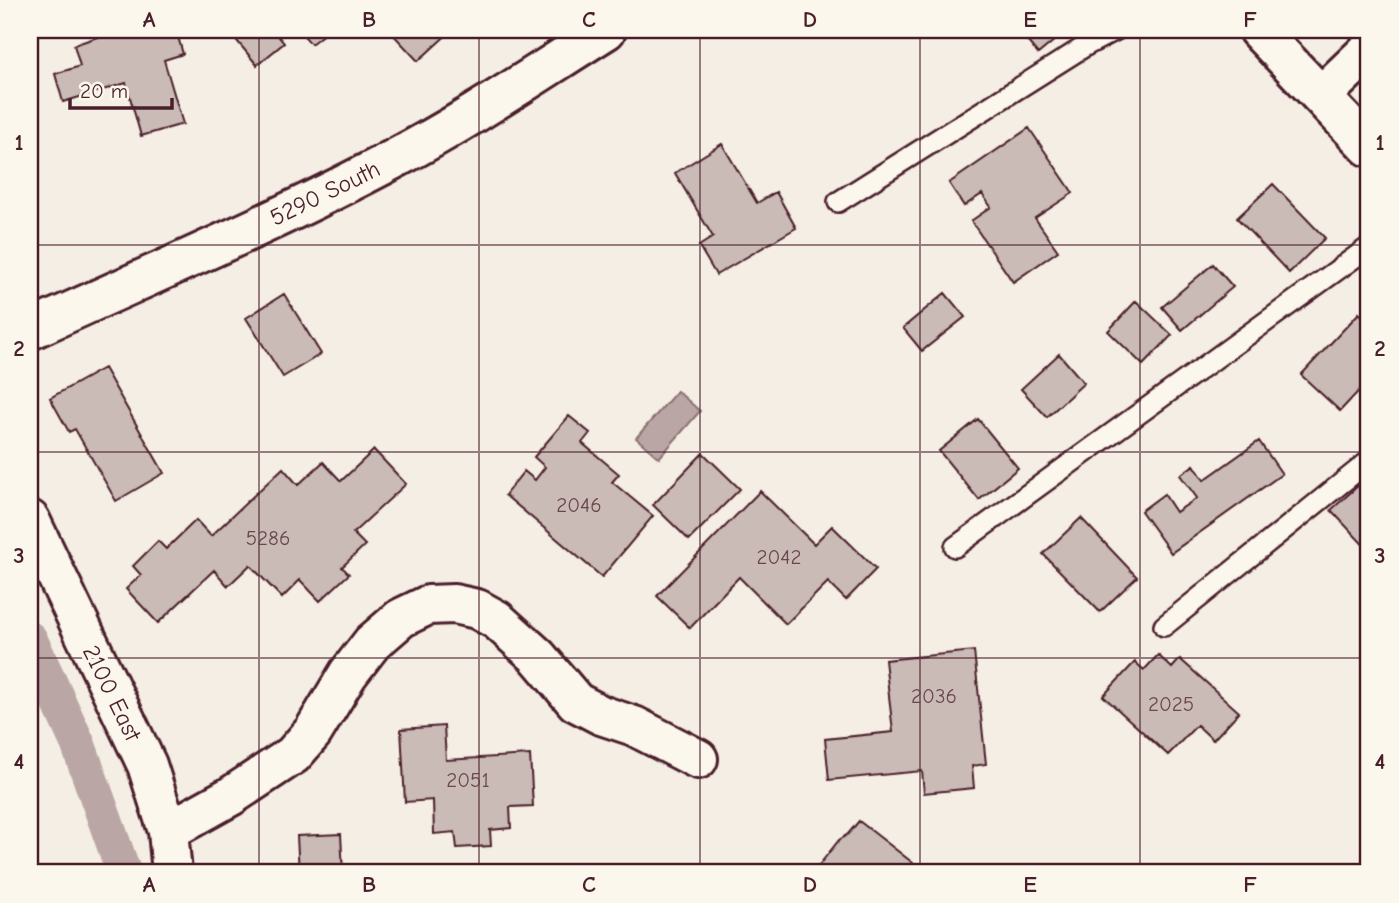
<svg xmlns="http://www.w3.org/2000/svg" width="1399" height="903" font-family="'Comic Neue',sans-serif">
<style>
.water{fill:#baa7a5;stroke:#8d7174;stroke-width:2}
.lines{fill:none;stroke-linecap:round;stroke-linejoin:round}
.canal{stroke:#baa7a5;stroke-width:35}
.building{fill:#cabbb6;stroke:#4a1f2b;stroke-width:2}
.lane-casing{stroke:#4a1f2b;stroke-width:24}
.street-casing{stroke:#4a1f2b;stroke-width:44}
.secondary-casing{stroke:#4a1f2b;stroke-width:44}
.lane{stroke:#fbf7ec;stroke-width:19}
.street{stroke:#fbf7ec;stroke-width:38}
.secondary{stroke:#fbf7ec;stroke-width:38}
.grid{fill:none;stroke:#4a1f2b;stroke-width:2;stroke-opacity:0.55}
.labels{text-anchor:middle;stroke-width:7;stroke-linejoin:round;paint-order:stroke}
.number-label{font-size:21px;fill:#6a464e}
.street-label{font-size:24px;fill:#4a1f2b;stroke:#fbf7ec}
.neatline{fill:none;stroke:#4a1f2b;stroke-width:2.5}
.grid-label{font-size:23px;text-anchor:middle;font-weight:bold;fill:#4a1f2b}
</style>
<rect width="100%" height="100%" fill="#f4eee4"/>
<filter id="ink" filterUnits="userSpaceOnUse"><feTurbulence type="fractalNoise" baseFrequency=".0143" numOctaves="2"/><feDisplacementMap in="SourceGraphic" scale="14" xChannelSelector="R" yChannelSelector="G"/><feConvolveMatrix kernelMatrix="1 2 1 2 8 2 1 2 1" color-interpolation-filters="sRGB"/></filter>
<g filter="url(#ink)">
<path class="water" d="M677 391 700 411 659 458 636 438Z"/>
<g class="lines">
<path class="canal" d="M30 639 78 744 124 873"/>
</g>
<path class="building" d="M118 30H176L183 54 164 60 183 124 141 136 126 83 63 102 55 74 80 66 74 45Z
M228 30H278L275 32 284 43 257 65Z
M299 30H329L311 44Z
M389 30H452L418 61Z
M1018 30H1067L1038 54Z
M1029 128 1073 193 1035 218 1058 251 1013 282 971 221 991 207 982 194 964 206 949 183Z
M722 144 757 203 776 192 796 228 716 275 699 246 713 237 675 173Z
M1273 184 1325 238 1289 273 1237 218Z
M1213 264 1233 287 1182 330 1162 307Z
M945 293 965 317 922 351 903 328Z
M284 294 321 354 283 377 246 318Z
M1136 301 1172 335 1143 365 1108 331Z
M1359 313 1369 322V380L1340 411 1301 375Z
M1059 354 1084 383 1047 417 1021 389Z
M104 368 164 473 116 501 75 429 69 432 50 398Z
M569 416 590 433 582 443 619 474 612 482 653 516 602 577 505 495 524 471 535 480 545 467 534 457Z
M978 419 1018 468 979 500 939 451Z
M1259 441 1282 474 1171 553 1141 511 1164 494 1176 512 1197 498 1180 475 1194 465 1204 480Z
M374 450 406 484 353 533 365 545 342 567 349 574 320 601 300 580 282 598 250 565 228 586 214 570 158 623 126 589 141 575 133 566 158 541 166 549 196 520 211 536 283 468 298 485 323 462 341 481Z
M703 453 740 489 689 540 653 505Z
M1369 476V551L1331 510Z
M760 491 814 544 832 526 876 569 846 600 828 582 786 624 739 577 690 628 657 596Z
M1081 518 1137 577 1100 612 1043 554Z
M974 651 986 764 972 766 974 788 924 793 922 771 829 780 825 739 893 732 885 660Z
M1158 655 1172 668 1180 659 1239 712 1213 740 1197 725 1168 755 1103 696 1135 662 1144 670Z
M444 726 446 760 530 755 533 806 510 807 511 828 490 830 491 846 457 848 455 832 434 834 433 800 405 802 401 729Z
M859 821 922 870 920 873H818L816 869 839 840 848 834Z
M341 834 343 873H299L297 836Z"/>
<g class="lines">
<g class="lane-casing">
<path id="lane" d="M838 202 1087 45 1116 30
M955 547 1369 247
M1164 626 1369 461"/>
</g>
<g class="street-casing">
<path id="street" d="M30 330C152 274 276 222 394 159 467 121 536 74 606 30
M30 520 147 765 168 831 172 873
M168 831 231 796 293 755 313 732 348 674 372 643 401 618 428 605 454 604 477 609 497 620 537 656 576 702 601 715 634 726 698 759"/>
</g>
<g class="secondary-casing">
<path id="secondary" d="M1258 30 1369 147
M1321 96 1369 50"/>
</g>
<use href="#lane" class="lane"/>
<use href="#street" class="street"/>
<use href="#secondary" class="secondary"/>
</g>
</g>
<path class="grid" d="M259 30V873M479 30V873M700 30V873M920 30V873M1140 30V873M30 245H1369M30 452H1369M30 658H1369"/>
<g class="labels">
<g class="number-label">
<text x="579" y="512">2046</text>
<text x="268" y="545">5286</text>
<text x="779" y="564">2042</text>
<text x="934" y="703">2036</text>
<text x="1171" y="711">2025</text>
<text x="468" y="787">2051</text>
</g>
<g class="street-label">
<text transform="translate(325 193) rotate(-26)" y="8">5290 South</text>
<text transform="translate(112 693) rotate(64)" y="8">2100 East</text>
</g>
</g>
<rect width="1399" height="903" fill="none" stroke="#fbf7ec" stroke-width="77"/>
<path d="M70 98v10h102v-10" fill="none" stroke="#4a1f2b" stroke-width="3.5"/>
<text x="80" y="98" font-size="21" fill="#4a1f2b" stroke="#fbf7ec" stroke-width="5" paint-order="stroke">20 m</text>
<rect x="38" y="38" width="1322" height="826" class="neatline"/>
<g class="grid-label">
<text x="149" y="27">A</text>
<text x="369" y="27">B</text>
<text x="589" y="27">C</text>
<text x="810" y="27">D</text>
<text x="1030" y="27">E</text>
<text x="1250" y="27">F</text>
<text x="19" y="150">1</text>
<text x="1380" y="150">1</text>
<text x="19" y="356">2</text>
<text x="1380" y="356">2</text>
<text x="19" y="563">3</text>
<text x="1380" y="563">3</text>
<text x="19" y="769">4</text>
<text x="1380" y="769">4</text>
<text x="149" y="892">A</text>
<text x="369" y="892">B</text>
<text x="589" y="892">C</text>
<text x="810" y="892">D</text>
<text x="1030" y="892">E</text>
<text x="1250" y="892">F</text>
</g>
</svg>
